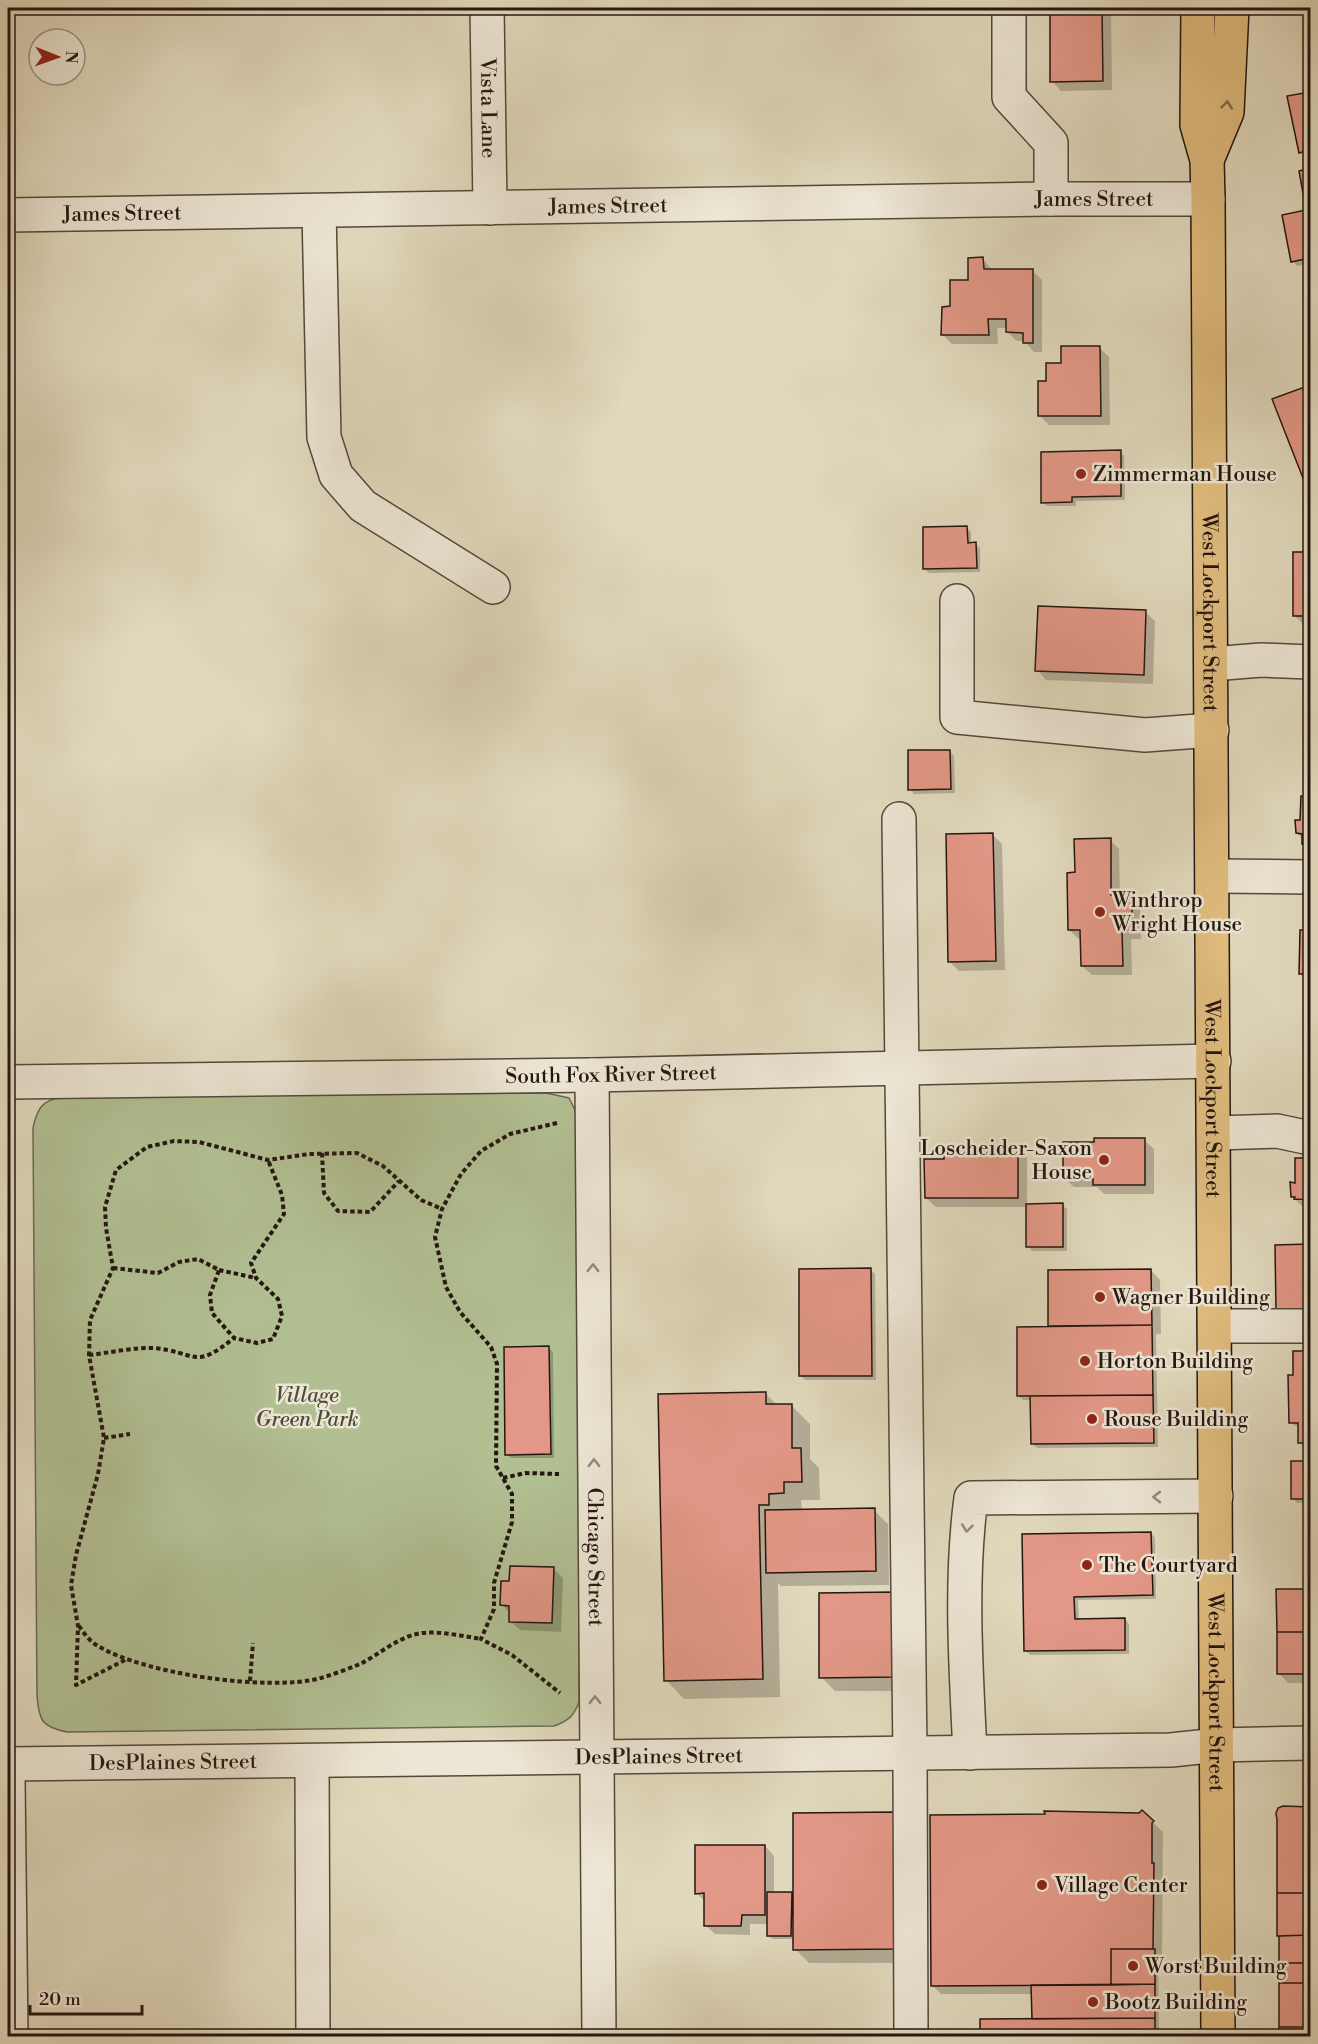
<svg xmlns="http://www.w3.org/2000/svg" width="1318" height="2044" font-family="'Libre Bodoni',serif">
<style>
.green{fill:#b1bf92;stroke:#6b6a52;stroke-width:1.5}
.shadow{fill:#0003}
.building{fill:#e39887;stroke:#251611;stroke-width:1.5}
.lines{fill:none;stroke-linecap:round;stroke-linejoin:round}
.minor-casing{stroke:#54473c;stroke-width:36}
.major-casing{stroke:#251611;stroke-width:36}
.path{stroke:#251611;stroke-width:4;stroke-dasharray:4.5 3;stroke-linecap:butt}
.minor{stroke:#ece6d4;stroke-width:33}
.major{stroke:#e0bc7e;stroke-width:33}
.oneway{stroke:#826948}
.oneway2{stroke:#92887c}
.poi-dot{fill:#8f2418;stroke:#ece6d4;stroke-width:2}
.labels{text-anchor:middle;stroke-width:5;stroke-linejoin:round;paint-order:stroke}
.street-label{font-size:21px;fill:#251611;stroke:#ece6d4}
.poi-label{font-size:21px;fill:#251611;stroke:#ece6d4;text-anchor:start}
.park-label{font-size:21px;font-style:italic;fill:#4f4938;stroke:#ece6d4}
</style>
<rect width="100%" height="100%" fill="#e1d9bd"/>
<filter id="stains"><feTurbulence type="fractalNoise" baseFrequency=".00333" numOctaves="4"/><feColorMatrix values="0 0 0 0 .2 0 0 0 0 .09 0 0 0 0 .02 0 0 0 .5 -.17"/></filter>
<radialGradient id="worn" r=".72"><stop offset=".6" stop-color="#630" stop-opacity="0"/><stop offset="1" stop-color="#630" stop-opacity=".3"/></radialGradient>
<path class="green" d="M546 1093 569 1098 575 1110 578 1126 579 1702C574 1716 568 1721 554 1726L67 1732C42 1727 39 1721 37 1696L33 1128C38 1101 47 1100 72 1095Z"/>
<path class="shadow" d="M1051 8H1111L1112 90 1061 91 1052 81Z
M1310 93V161L1300 152 1289 98Z
M1310 170V263L1297 266 1293 261 1308 211 1300 172Z
M983 259 992 270H1032L1042 280V352H1034L1024 341H1017L1007 332V328H997L998 344H952L943 335 951 308Z
M1100 348 1109 357 1110 425H1049L1040 416 1048 383 1062 365Z
M1310 386V492L1274 400Z
M1120 452 1124 456 1125 500 1076 501V506H1047L1043 502Z
M967 528 971 532V544H975L980 548V572L929 573 925 569Z
M1295 554H1310V631L1295 616Z
M1145 612 1155 621 1153 684 1046 680 1037 670Z
M1307 696H1310V755L1307 751Z
M950 751 954 756 955 793 914 794 910 789Z
M1302 798H1310V851L1303 844V839L1297 833 1302 822Z
M993 835 1002 844 1005 970 959 971 949 961Z
M1110 840 1119 849 1120 896H1131L1140 906 1141 939H1131L1132 975H1092L1082 966V939H1079L1069 930 1076 874Z
M1306 900H1310V983L1301 974 1305 932Z
M1144 1140 1154 1149V1194H1104L1097 1187H1074L1064 1178Z
M1017 1148 1027 1157V1205H1062L1067 1209V1251H1032L1028 1246V1207H936L926 1198 985 1153Z
M1296 1160H1310V1198H1299V1201H1310V1208L1302 1206 1292 1196 1296 1184Z
M1276 1246H1310V1315Z
M871 1270 875 1274 876 1380H805L801 1376Z
M1151 1270 1160 1280 1161 1334H1156L1158 1447 1037 1448 1032 1443V1400H1023L1019 1396 1052 1328 1050 1326Z
M548 1347 553 1352 554 1458H511L507 1454Z
M1295 1353H1310V1447H1304L1300 1442V1427L1295 1426 1290 1422Z
M765 1393 777 1405H791L810 1424V1459L819 1468 820 1500H801L802 1511 874 1510 888 1524 889 1585 781 1586 778 1583 780 1697 684 1699 666 1680Z
M1292 1462H1310V1503H1297L1293 1498Z
M1151 1533 1155 1538 1156 1599 1078 1600 1079 1620 1125 1619 1129 1624V1654L1030 1655 1026 1651 1023 1536Z
M553 1568 563 1578 561 1632 520 1630 510 1621V1613L502 1605 511 1583Z
M1277 1591H1310V1683H1288L1279 1673Z
M820 1594 908 1691H835L821 1677Z
M1284 1807H1310V2036H1281V1937L1279 1935Z
M1142 1812 1163 1832 1162 1958H1158L1159 2036H982V2021L1033 2020V1994H941L932 1985Z
M794 1814 909 1963H809L795 1949V1939H773L768 1935V1924H750V1935L715 1934 705 1925 706 1902 696 1893 765 1846 774 1856V1894H791L794 1897Z"/>
<path class="building" d="M1050 8H1102L1103 81 1050 82Z
M1310 92V150L1299 153 1287 96Z
M1310 168V258L1291 262 1282 215 1306 210 1299 171Z
M983 257 984 269H1033V343H1023V333L1006 332V319H988L989 335H941L942 307 950 306V280H968V258Z
M1061 346H1100L1101 416H1038V381H1046V363H1061Z
M1310 385V496L1272 399Z
M1121 450V496L1072 497V502L1041 503V452Z
M967 526 968 543 976 542 977 568 923 569V527Z
M1293 552H1310V616H1293Z
M1038 606 1146 610 1144 675 1035 671Z
M1305 694H1310V752H1305Z
M908 750H950L951 789 908 790Z
M1301 796H1310V844H1302V834L1296 833 1295 820H1300Z
M993 833 996 961 948 962 946 834Z
M1111 838V895H1132V930H1122L1123 966H1081L1080 930H1068L1067 873 1075 872 1074 839Z
M1304 898H1310V974H1299L1300 930H1304Z
M1094 1138H1145V1185H1093V1179L1063 1178V1142H1094Z
M984 1146H1018V1198H925L924 1159H944V1151H984Z
M1295 1158H1310V1200L1294 1199 1295 1197H1291L1290 1182 1295 1183Z
M1063 1203V1247H1026V1204Z
M1310 1244V1311H1276L1275 1245Z
M871 1268 872 1376H799V1269Z
M1151 1269 1152 1325 1048 1326V1270Z
M1152 1325 1153 1395 1017 1396V1327Z
M549 1346 551 1454 505 1455 504 1347Z
M1293 1351H1310V1443H1298V1423H1289L1288 1375H1293Z
M766 1392V1404H792V1448H801L802 1482H784V1493L769 1494V1505H759L763 1679 664 1681 658 1394Z
M1153 1395 1154 1443 1031 1444 1030 1396Z
M1291 1461H1310V1499H1291Z
M875 1508 876 1571 766 1573 765 1510Z
M1151 1532 1153 1595 1074 1597 1075 1619 1125 1618V1650L1024 1651 1022 1534Z
M510 1566 554 1567 552 1623 509 1622V1606L500 1605 501 1581H509Z
M1276 1589H1310V1632H1277Z
M894 1592V1677L819 1678V1593Z
M1277 1632H1310V1674H1277Z
M1283 1806 1310 1807V1893H1277V1820L1276 1813 1278 1808Z
M1142 1810 1154 1821 1152 1823V1863H1154L1153 1949H1111V1985L931 1986 930 1815 1045 1814 1044 1811 1139 1813Z
M895 1812V1949L793 1950V1813Z
M695 1845H765V1915H742L741 1926H704V1893L695 1894Z
M767 1892H792L791 1936H767Z
M1277 1893H1310V1935L1277 1936Z
M1310 1935V1963H1279V1936Z
M1111 1949H1155V1984L1111 1985Z
M1279 1963H1310V1983H1279Z
M1279 1983H1310V2027H1279Z
M1155 1984V2018L1032 2019 1031 1985Z
M1155 2018V2036H980V2019Z
M1279 2027H1310V2036H1280Z"/>
<g class="lines">
<g class="minor-casing">
<g id="minor">
<path id="s1" d="M487 8 490 208"/>
<path d="M1009 8V97L1051 143V199"/>
<path d="M319 211 324 437 336 475 363 506 493 587"/>
<path id="s2" d="M8 215 1051 199H1208"/>
<path d="M957 601V717L1145 735 1212 730"/>
<path d="M1212 664 1261 660 1310 662"/>
<path d="M899 819 910 1754 911 2036"/>
<path d="M1213 876 1310 877"/>
<path id="s3" d="M592 1075 599 2036"/>
<path id="s4" d="M8 1082 592 1075 1214 1061"/>
<path d="M1215 1133 1277 1131 1310 1138"/>
<path d="M1215 1326H1310"/>
<path d="M970 1753C966 1669 960 1581 971 1498L1216 1496"/>
<path d="M312 1761 313 2036"/>
<path id="s5" d="M8 1764 1171 1750 1218 1745 1310 1743"/>
<path d="M8 1779 11 2036"/>
</g>
</g>
<g class="major-casing">
<g id="major">
<path id="s6" d="M1198 8 1197 125 1207 160 1208 199 1218 2036"/>
<path d="M1207 160 1227 112 1232 8"/>
</g>
</g>
<path class="path" d="M557 1123 510 1134 481 1151 461 1174 442 1209 435 1237 446 1287 460 1312 491 1347 497 1364 496 1466 512 1494V1522L494 1583V1609L481 1639 512 1655 560 1693
M322 1153 324 1193 338 1211 370 1212 399 1181
M113 1268 158 1273 179 1262 198 1259 219 1270 210 1295 212 1313 234 1338 257 1343 273 1339 282 1316 278 1299 256 1278 251 1263 284 1214 282 1195 268 1160
M219 1270 256 1278
M89 1355C109 1353 134 1347 154 1348 197 1352 193 1371 234 1338
M104 1438 130 1434
M503 1478 525 1473 559 1474
M79 1626C84 1633 90 1642 98 1646 144 1674 269 1692 321 1678 334 1674 348 1669 360 1664 380 1654 399 1636 422 1633 441 1631 462 1636 481 1639
M125 1660 76 1685 78 1626 71 1585 76 1555 98 1474 104 1438 89 1355 90 1320 113 1268 106 1228 105 1207 116 1170 147 1147 174 1141 199 1142 268 1160 309 1154 357 1153 383 1166 421 1200 442 1209
M250 1681 253 1643"/>
<use href="#minor" class="minor"/>
<use href="#major" class="major"/>
</g>
<defs><path id="oneway-chevron" d="M-2-3.5L2.5 0L-2 3.5" fill="none" stroke-width="1.6" stroke-linecap="round" stroke-linejoin="round" transform="scale(1.5)"/></defs>
<use class="oneway" href="#oneway-chevron" transform="translate(1227 105) rotate(-84)"/>
<g class="oneway2">
<use href="#oneway-chevron" transform="translate(593 1268) rotate(-90)"/>
<use href="#oneway-chevron" transform="translate(594 1463) rotate(-90)"/>
<use href="#oneway-chevron" transform="translate(1157 1497) rotate(180)"/>
<use href="#oneway-chevron" transform="translate(967 1528) rotate(97)"/>
<use href="#oneway-chevron" transform="translate(595 1700) rotate(-90)"/>
</g>
<g class="poi-dot">
<circle cx="1081" cy="474" r="6"/>
<circle cx="1100" cy="912" r="6"/>
<circle cx="1104" cy="1160" r="6"/>
<circle cx="1100" cy="1297" r="6"/>
<circle cx="1085" cy="1361" r="6"/>
<circle cx="1092" cy="1419" r="6"/>
<circle cx="1087" cy="1565" r="6"/>
<circle cx="1042" cy="1885" r="6"/>
<circle cx="1133" cy="1966" r="6"/>
<circle cx="1093" cy="2002" r="6"/>
</g>
<g class="labels">
<g class="street-label">
<text dy="7" stroke="none"><textPath href="#s1" startOffset="100">Vista Lane</textPath></text>
<text dy="7" stroke="none"><textPath href="#s2" startOffset="1086">James Street</textPath></text>
<text dy="7" stroke="none"><textPath href="#s2" startOffset="600">James Street</textPath></text>
<text dy="7" stroke="none"><textPath href="#s2" startOffset="114">James Street</textPath></text>
<text dy="7" stroke="none"><textPath href="#s6" startOffset="606">West Lockport Street</textPath></text>
<text dy="7" stroke="none"><textPath href="#s4" startOffset="603">South Fox River Street</textPath></text>
<text dy="7" stroke="none"><textPath href="#s6" startOffset="1092">West Lockport Street</textPath></text>
<text dy="7" stroke="none"><textPath href="#s3" startOffset="482">Chicago Street</textPath></text>
<text dy="7" stroke="none"><textPath href="#s6" startOffset="1686">West Lockport Street</textPath></text>
<text dy="7" stroke="none"><textPath href="#s5" startOffset="651">DesPlaines Street</textPath></text>
<text dy="7" stroke="none"><textPath href="#s5" startOffset="165">DesPlaines Street</textPath></text>
</g>
<g class="poi-label">
<text x="1093" y="481">Zimmerman House</text>
<text x="1112" y="907">Winthrop<tspan x="1112" dy="24">Wright House</tspan></text>
<text x="1092" y="1155" text-anchor="end">Loscheider-Saxon<tspan x="1092" dy="24">House</tspan></text>
<text x="1112" y="1304">Wagner Building</text>
<text x="1097" y="1368">Horton Building</text>
<text x="1104" y="1426">Rouse Building</text>
<text x="1099" y="1572">The Courtyard</text>
<text x="1054" y="1892">Village Center</text>
<text x="1145" y="1973">Worst Building</text>
<text x="1105" y="2009">Bootz Building</text>
</g>
<g class="park-label">
<text x="307" y="1402">Village<tspan x="307" dy="24">Green Park</tspan></text>
</g>
</g>
<rect width="1318" height="2044" fill="none" stroke="#e1d9bd" stroke-width="30"/>
<rect x="9" y="9" width="1300" height="2026" fill="none" stroke="#251611" stroke-width="3"/>
<rect x="15" y="15" width="1288" height="2014" fill="none" stroke="#251611" stroke-width="1.5"/>
<g transform="translate(57 57) rotate(91)"><circle r="28" fill="#ece6d4" stroke="#9c9386" stroke-width="1.5"/>
<path d="M0-4.5L10 22L0 15L-10 22Z" fill="#8f2418"/>
<text y="-9" font-size="16" font-weight="bold" text-anchor="middle" fill="#251611">N</text>
</g>
<path d="M30 2005v9h112v-9" fill="none" stroke="#251611" stroke-width="3"/>
<text x="39" y="2005" font-size="18" fill="#251611" stroke="#ece6d4" stroke-width="4.5" paint-order="stroke">20 m</text>
<rect width="100%" height="100%" filter="url(#stains)"/>
<rect width="100%" height="100%" fill="url(#worn)"/>
</svg>
